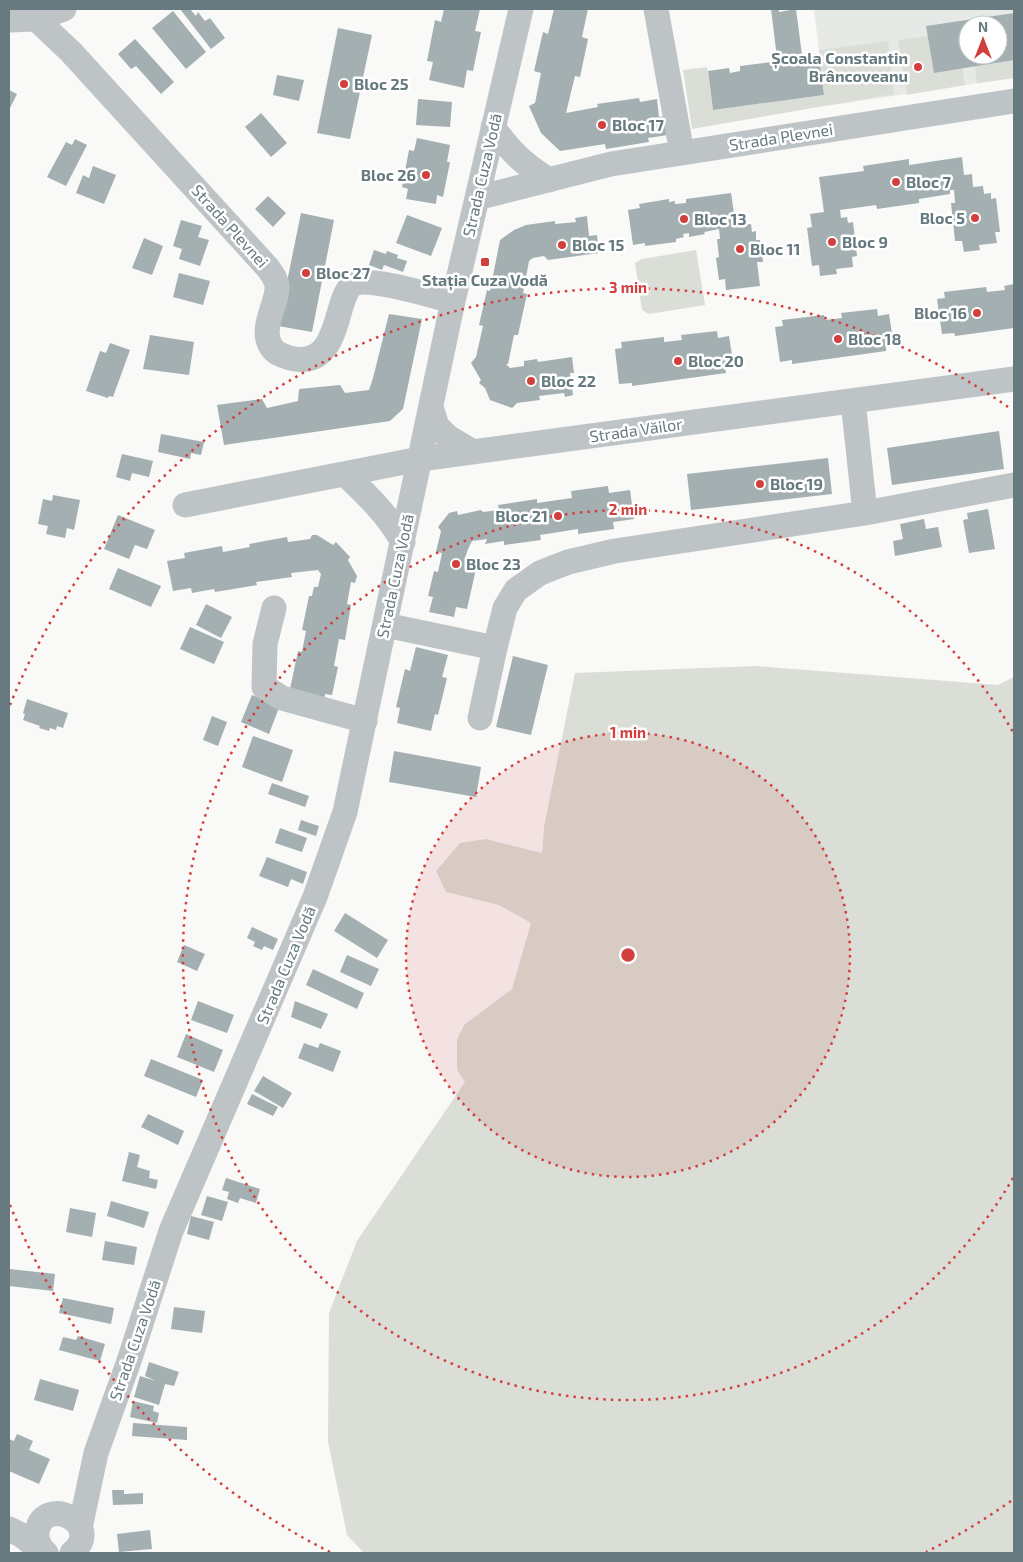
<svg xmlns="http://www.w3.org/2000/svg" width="1023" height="1562" font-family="'Exo 2',sans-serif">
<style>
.built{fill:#e7e9e7;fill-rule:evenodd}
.green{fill:#daded7}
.building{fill:#a4afb2;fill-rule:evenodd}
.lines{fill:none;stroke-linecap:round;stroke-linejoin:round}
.minor{stroke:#bec4c6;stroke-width:25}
.ring{fill:none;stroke:#d1403f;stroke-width:2.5;stroke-dasharray:2.5 5}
.poi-dot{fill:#d1403f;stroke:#fff;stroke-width:2}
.labels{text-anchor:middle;stroke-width:5;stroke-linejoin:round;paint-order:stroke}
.poi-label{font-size:16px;font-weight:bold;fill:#667a7f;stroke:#fff;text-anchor:start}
.street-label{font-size:16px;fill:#667a7f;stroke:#fff}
.centre{fill:#d1403f;stroke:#fff;stroke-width:2.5}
.ring-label{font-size:15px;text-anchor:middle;font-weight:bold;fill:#d1403f;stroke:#fff;stroke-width:5;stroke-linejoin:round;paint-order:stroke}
</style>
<rect width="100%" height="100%" fill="#f9f9f7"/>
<path class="built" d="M814 9H1014V78L826 106ZM968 25H998V55H968Z"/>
<path class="green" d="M928 36 934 72 962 68 965 85 907 95 898 40Z
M888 41 894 94 692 129 683 70 707 67 713 110 824 95 819 50Z
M1014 60V78L977 83 975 66Z
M696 250 705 305 649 314 642 310 635 263 642 259Z
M756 666 998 685 1014 677V1553H364L347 1535 328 1441 329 1313 357 1241 465 1082 457 1070V1040L464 1025 512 989 531 923 499 905 446 892 436 871 460 843 486 839 542 853 544 827 575 673Z"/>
<path class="building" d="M180 9H190L196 16 198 12 205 21 210 18 225 38 211 49Z
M444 9H480L475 31 481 32 473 71 467 70 464 88 429 80 433 62 427 61 435 20 441 22Z
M554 9H588L582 37 588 39 580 77 575 76 566 113 598 107 597 104 639 98 640 102 657 99 659 117 665 116 668 135 648 138 649 142 606 149 605 144 560 151 541 133 529 106 535 103 541 73 534 71 543 32 548 34Z
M771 9H779V12L796 9 802 55 777 58Z
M173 11 206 52 186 69 152 28Z
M1014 13V60L934 73 926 26ZM968 25H998V55H968Z
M338 28 372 35 350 139 317 133Z
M135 39 174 82 161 94 136 66 131 69 118 54Z
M819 55 824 95 713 110 708 71 729 68 730 73 740 71V66L779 61 780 64 798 62 797 58Z
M277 75 304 80 299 101 273 95Z
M9 90 17 94 9 110Z
M418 99 452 102 450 127 416 125Z
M261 113 287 143 271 157 245 127Z
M417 138 450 145 447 162H450L443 197 437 195 436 204 406 199 408 189 402 187 409 150 414 151Z
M75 139 87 145 66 186 47 177 66 142 72 145Z
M962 157 964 175 972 174 973 187 983 186 984 194 991 193V199L996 198 1000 232H995L997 243 979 245 980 250 964 252 962 241H955L951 203H955L954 190H950V194L919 199V203L877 209 876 205 840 210 841 218 847 217 848 223 853 222 857 256 852 257 853 267 836 269 837 274 820 276 819 265 812 266 807 228 812 227 810 214 824 212 819 177 864 171 863 166 909 159V165Z
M93 166 116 175 104 204 76 193 83 175 89 178Z
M731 193 734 213 737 212 739 225 751 224 752 232 756 231V240H760L763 262H757L760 286 726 290 725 279 719 280 716 258 719 257 717 239H720L719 229 704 232 705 234 689 237V233L683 234 684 237 676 239V242L645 246V243L633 245 628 210 640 208 639 204 669 199V202L675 201V204L686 203V199Z
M268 196 286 213 273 227 255 209Z
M301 213 334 220 312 332 278 326Z
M407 215 442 228 431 256 396 243Z
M587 216 589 236 597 235 599 253 548 260 544 256 533 258 529 261 523 293 527 294 518 335H514L508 364H506L510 368 524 366V361L537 359 538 362 572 357 574 373H570L573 395 565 397 564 393 539 396 540 400 517 403 512 408 490 400 485 388 479 383 481 380 471 363 476 357 483 326 479 325 487 290 490 291 500 240 514 230 526 225 555 221V224L576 222 575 218Z
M181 220 202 226 198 237 209 240 200 266 179 259 182 249 173 246Z
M144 238 163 246 152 275 132 268Z
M374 250 386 254 387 251 398 255 397 258 407 261 403 272 384 265 382 270 369 265Z
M179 273 210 281 203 305 173 297Z
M1014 284V328L955 336 954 333 942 334 937 299 945 298 944 292 986 287 987 292 1005 290 1004 286Z
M877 309 878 316 889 314 892 333 899 332 901 344 886 347V351L792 364V360L780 362 775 327 783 326 782 320 824 315 825 320 842 318 841 313Z
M389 314 422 319 403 409 390 421 224 445 217 405 262 399 267 408 298 401 299 389 340 385 345 393 369 390 373 378Z
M717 331 718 338 729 336 732 355 739 354 740 366 725 368 726 373 632 386V383L619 384 615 349 622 348 621 342 664 337V342L682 340 681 335Z
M150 335 194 342 189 375 143 369Z
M110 343 130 350 113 397 109 396 108 398 86 391 100 351 106 353Z
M999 431 1004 469 892 485 887 448Z
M161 434 204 442 201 455 191 453 190 459 158 452Z
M122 454 153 461 149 477 132 473 130 481 116 477Z
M828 458 832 494 691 510 687 474Z
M608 486 609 493 630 490 634 519 613 522 614 529 578 534V529L540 535 541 540 504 545V541L485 544 487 539 472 541 468 549 465 558 472 560 470 567 476 569 467 609 456 607 454 617 429 612 433 597 428 596 434 571 438 572 442 553 436 552 441 531 438 527 449 513 457 511 458 515 481 510 483 512 499 510 498 505 537 499V503L572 498 571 491Z
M53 495 80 500 74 530 67 528 65 538 46 534 48 526 38 524 43 499 52 501Z
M988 509 995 549 969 553 963 520 968 519 967 513Z
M118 515 155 530 147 549 135 545 129 559 104 549Z
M924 519 926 529 938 527 942 547 895 556 893 541 903 539 900 524Z
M312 535H317L333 545 336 542 350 557 348 560 357 576 355 583 351 582 347 604 351 605 345 640 339 639 334 666 338 667 332 695 325 694 324 701 290 689 298 651 302 652 306 631 302 630 309 596H312L314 587H318L321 574 318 570 291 573 292 577 256 582 257 585 215 592 214 589 192 593 191 588 173 591 167 561 185 558 184 553 222 546 223 552 250 547 249 544 287 537 288 542 310 539Z
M118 568 161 586 151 607 109 589Z
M206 604 232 617 221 638 196 625Z
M190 627 224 642 214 664 180 649Z
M416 647 448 655 442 677 447 678 438 715 435 714 431 731 397 723 400 708 396 707 405 669 410 671Z
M513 656 548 665 531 735 496 727Z
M252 695 280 705 269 734 241 722Z
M27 699 68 713 63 728 57 726 56 730 50 728 49 731 39 728 40 726 23 720 25 714 23 713Z
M212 716 227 722 218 746 203 740Z
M253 736 293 750 282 782 242 767Z
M394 751 481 767 476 797 389 782Z
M272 783 309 796 305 807 268 794Z
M301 820 319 826 316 836 298 830Z
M280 828 307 838 302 852 275 843Z
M267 857 307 872 303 884 291 879 288 887 259 876Z
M345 913 388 940 377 958 334 931Z
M252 927 278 939 273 950 264 946 262 950 253 946 255 942 247 938Z
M184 945 205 954 197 971 177 962Z
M347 955 379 969 371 986 340 972Z
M313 969 364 993 357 1009 306 985Z
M198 1001 234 1015 227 1033 191 1020Z
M295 1001 328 1014 321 1029 291 1017Z
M186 1034 223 1050 214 1072 177 1057Z
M304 1043 318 1048 320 1043 341 1051 333 1072 298 1058Z
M151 1059 203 1080 196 1097 144 1076Z
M263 1076 292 1093 283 1108 254 1091Z
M252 1094 278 1107 273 1116 247 1104Z
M148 1114 184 1131 178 1145 141 1127Z
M129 1152 140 1155 137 1167 150 1171 149 1178 158 1180 156 1189 122 1181Z
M226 1178 260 1189 256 1203 240 1198 238 1203 227 1199 229 1192 222 1190Z
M207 1196 228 1202 222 1221 201 1215Z
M111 1201 149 1212 144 1228 107 1216Z
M70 1208 96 1213 92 1237 66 1232Z
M191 1216 214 1222 209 1240 187 1234Z
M105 1241 137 1247 134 1265 102 1260Z
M10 1269 55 1274 53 1291 9 1286Z
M63 1298 114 1308 111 1324 59 1313Z
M174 1307 205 1311 202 1333 171 1329Z
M78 1336 105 1344 100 1361 59 1350 63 1337 76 1340Z
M149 1362 179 1372 174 1386 165 1384 159 1405 134 1397 140 1376 156 1381 145 1376Z
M40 1379 79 1390 73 1411 34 1400Z
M133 1401 154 1406 153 1411 159 1413 157 1423 130 1417Z
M133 1423 187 1427V1440L132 1436Z
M17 1434 33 1441 29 1450 50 1459 39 1484 9 1471V1439L14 1441Z
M112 1490H124V1494L143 1493V1504L113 1505Z
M150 1530 152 1549 119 1552 117 1534Z"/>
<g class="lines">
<path class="minor" d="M656 9 682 153
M36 19 71 52 268 268C272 274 278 281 277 289 276 307 259 330 272 348 276 354 288 358 295 359 344 366 333 290 356 283 375 278 432 296 453 301
M9 20 36 19 64 9
M493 127C511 152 523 164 549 180
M477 198 611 164 1014 101
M853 401 865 513
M431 407 437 426 448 437 473 452
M345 474C368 496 387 514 403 542
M185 505 420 459 1014 379
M274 608 265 644 264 687 282 698 365 721
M385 625 495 648
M480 718 495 648 505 608 516 590 540 573 568 562 615 551 865 513 1014 485
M80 1528 96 1453 129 1361 171 1231 315 897 345 812 453 301 521 9
M9 1529 21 1535 44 1553
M46 1553C40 1548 36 1541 37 1532 43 1493 106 1524 72 1553"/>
</g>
<circle cx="628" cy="955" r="222" fill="#d1403f" fill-opacity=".12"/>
<g class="ring">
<circle cx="628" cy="955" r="222"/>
<path d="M1013 1178A445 445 0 1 1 1013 732"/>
<path d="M1011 1501A667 667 0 0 1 926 1552M330 1552A667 667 0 0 1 10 1205M10 705A667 667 0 0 1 1011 409"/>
</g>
<g class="poi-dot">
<circle cx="918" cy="67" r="5"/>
<circle cx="344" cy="84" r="5"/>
<circle cx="602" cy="125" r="5"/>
<circle cx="426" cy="175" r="5"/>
<circle cx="896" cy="182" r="5"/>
<circle cx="975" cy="218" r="5"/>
<circle cx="684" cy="219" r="5"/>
<circle cx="832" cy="242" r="5"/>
<circle cx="562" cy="245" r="5"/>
<circle cx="740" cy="249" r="5"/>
<rect x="480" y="257" width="10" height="10" rx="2.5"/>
<circle cx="306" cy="273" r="5"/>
<circle cx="977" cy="313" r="5"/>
<circle cx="838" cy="339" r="5"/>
<circle cx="678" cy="361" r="5"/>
<circle cx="531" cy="381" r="5"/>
<circle cx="760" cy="484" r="5"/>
<circle cx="558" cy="516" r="5"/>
<circle cx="456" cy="564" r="5"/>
</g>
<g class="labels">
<g class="poi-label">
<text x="908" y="64" text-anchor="end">Școala Constantin<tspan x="908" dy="18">Brâncoveanu</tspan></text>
<text x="354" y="90">Bloc 25</text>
<text x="612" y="131">Bloc 17</text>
<text x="416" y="181" text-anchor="end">Bloc 26</text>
<text x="906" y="188">Bloc 7</text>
<text x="965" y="224" text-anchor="end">Bloc 5</text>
<text x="694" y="225">Bloc 13</text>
<text x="842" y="248">Bloc 9</text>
<text x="572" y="251">Bloc 15</text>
<text x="750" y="255">Bloc 11</text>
<text x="316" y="279">Bloc 27</text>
<text x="485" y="286" text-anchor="middle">Stația Cuza Vodă</text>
<text x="967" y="319" text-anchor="end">Bloc 16</text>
<text x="848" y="345">Bloc 18</text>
<text x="688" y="367">Bloc 20</text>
<text x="541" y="387">Bloc 22</text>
<text x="770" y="490">Bloc 19</text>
<text x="548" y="522" text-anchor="end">Bloc 21</text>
<text x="466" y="570">Bloc 23</text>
</g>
<g class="street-label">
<text transform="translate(781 137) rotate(-9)" y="6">Strada Plevnei</text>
<text transform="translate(482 175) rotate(-77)" y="6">Strada Cuza Vodă</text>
<text transform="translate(230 226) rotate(48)" y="6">Strada Plevnei</text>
<text transform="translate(636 430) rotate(-8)" y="6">Strada Văilor</text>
<text transform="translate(395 576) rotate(-78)" y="6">Strada Cuza Vodă</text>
<text transform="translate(286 965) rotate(-67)" y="6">Strada Cuza Vodă</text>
<text transform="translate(135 1340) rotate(-71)" y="6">Strada Cuza Vodă</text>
</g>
</g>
<circle cx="628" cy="955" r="8" class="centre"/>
<g class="ring-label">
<text x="628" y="293">3 min</text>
<text x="628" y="515">2 min</text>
<text x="628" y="738">1 min</text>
</g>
<rect width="1023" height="1562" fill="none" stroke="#667a7f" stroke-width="20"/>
<g transform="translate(983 40)"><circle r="24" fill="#ffffff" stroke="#c2cacc"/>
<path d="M0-4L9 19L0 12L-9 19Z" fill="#d1403f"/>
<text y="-8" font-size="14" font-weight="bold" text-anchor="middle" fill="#667a7f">N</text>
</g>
</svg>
